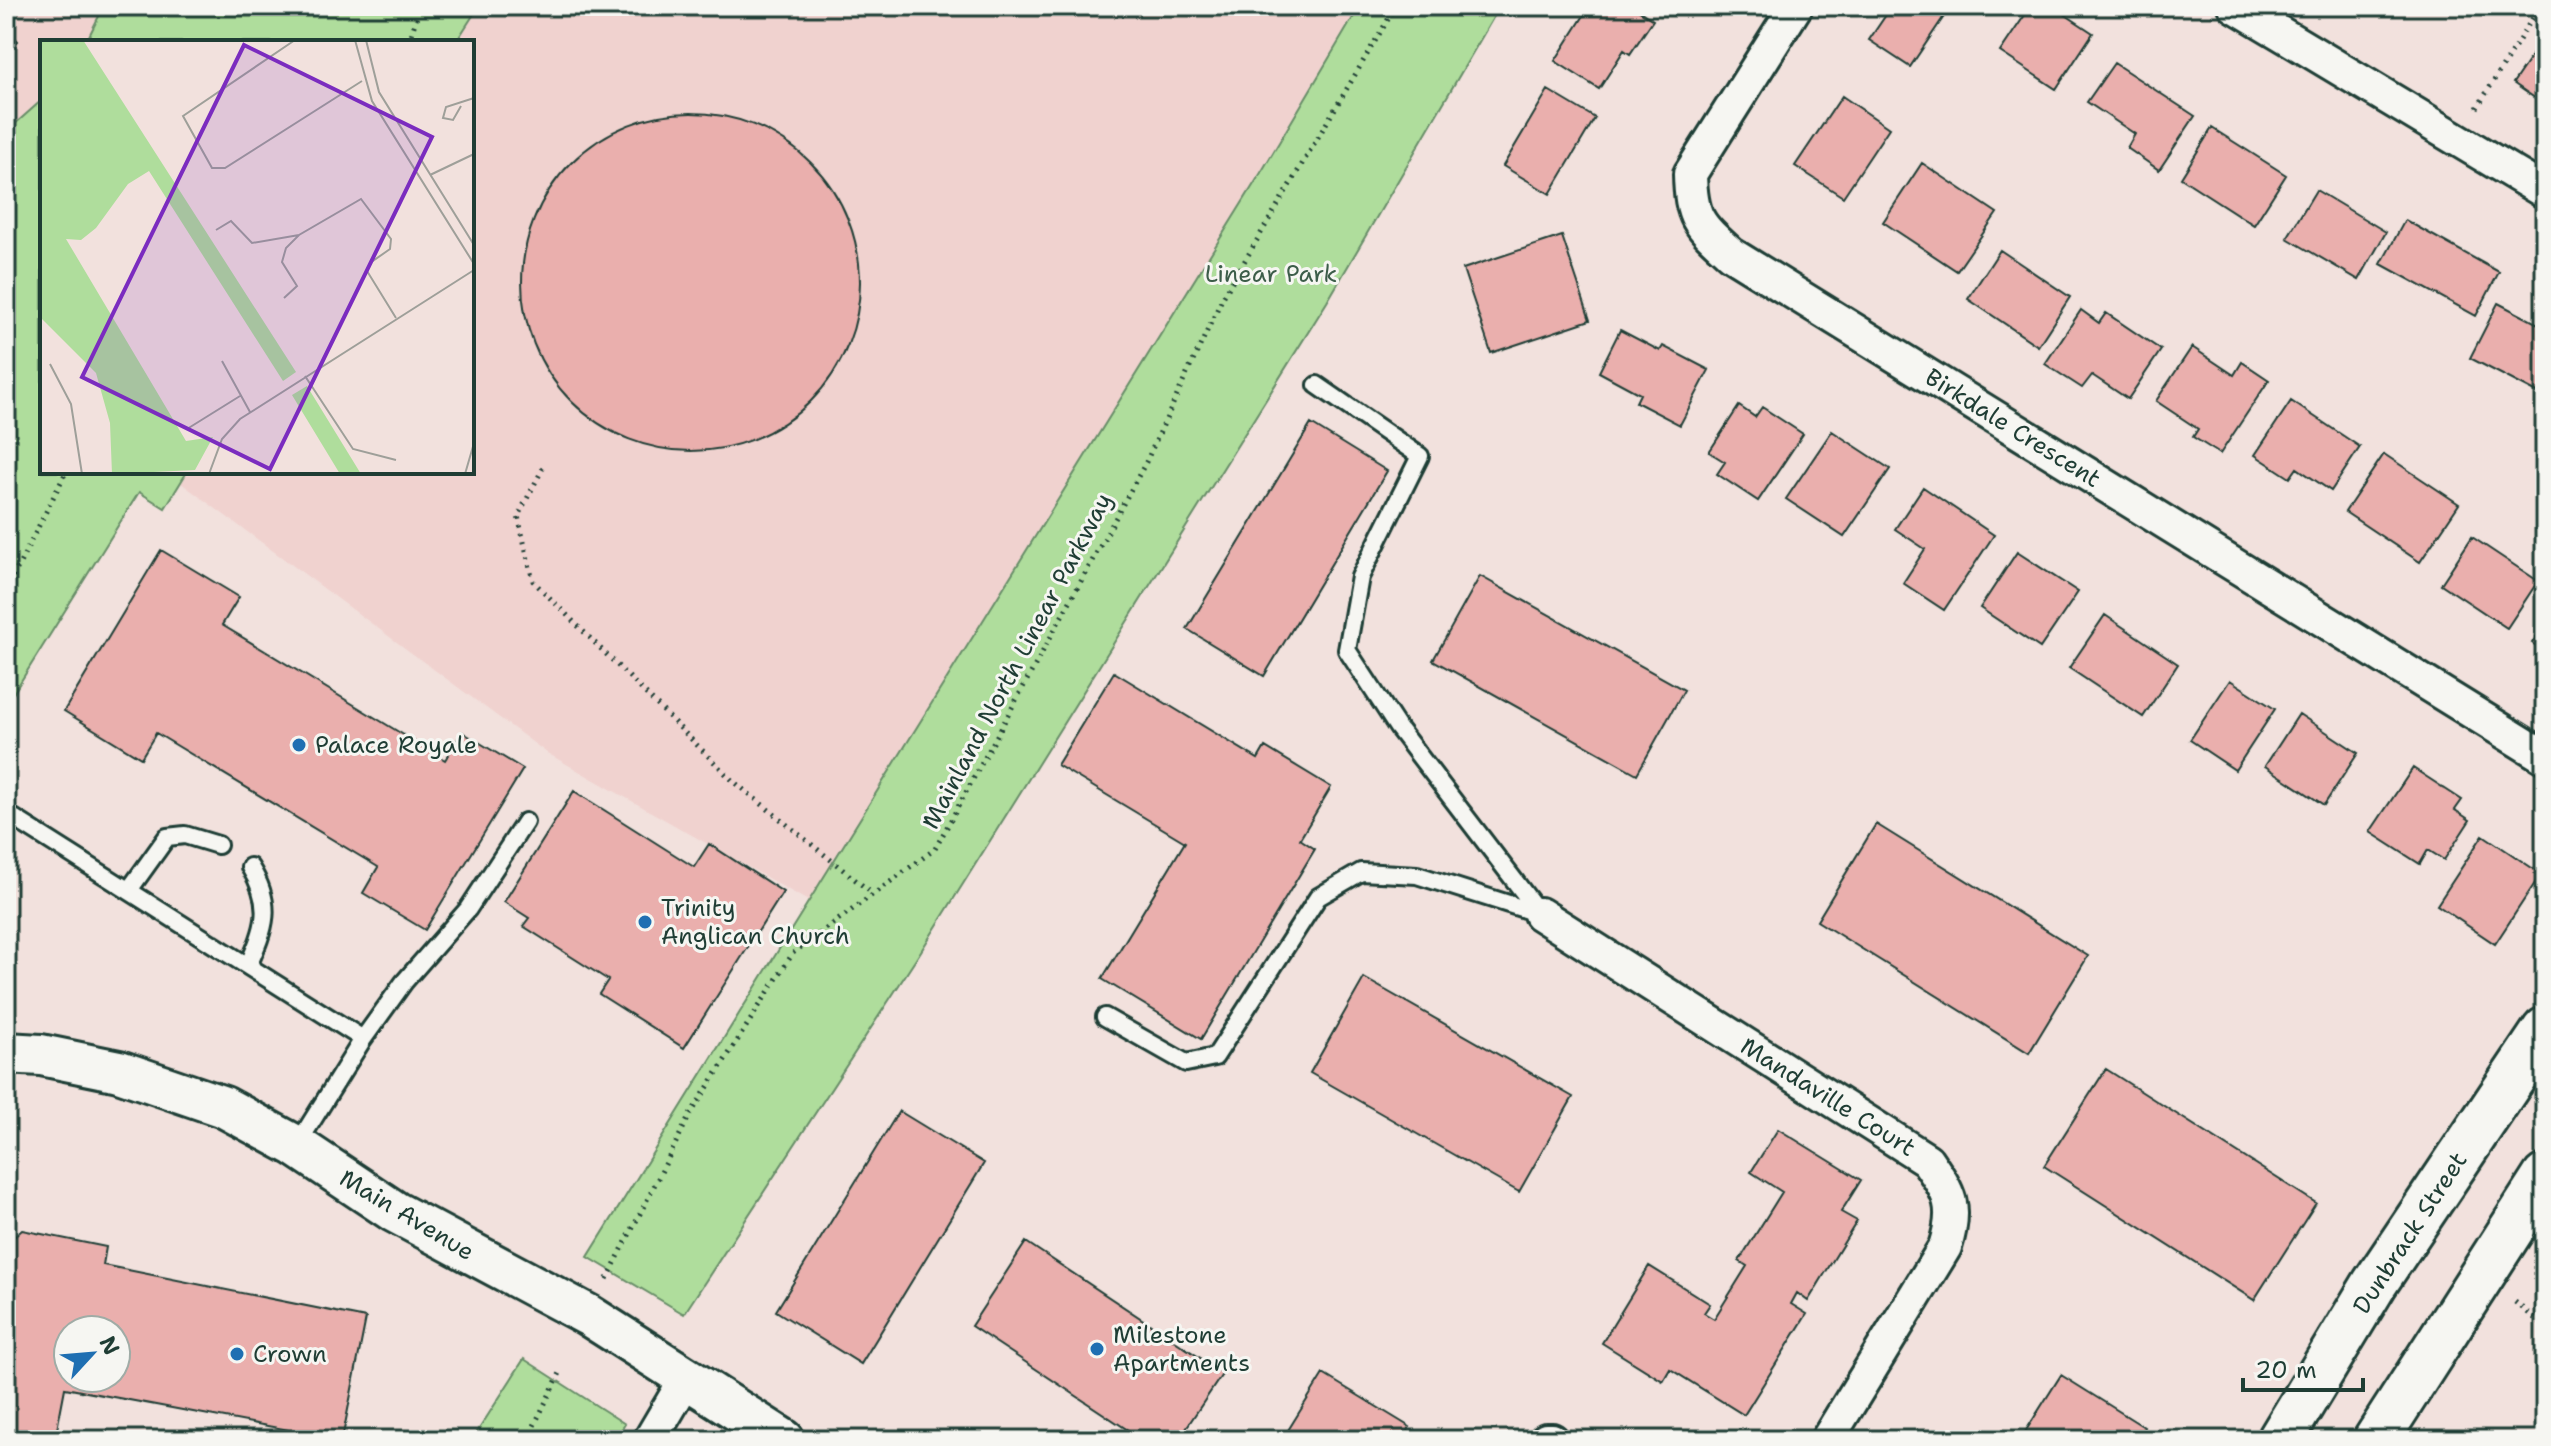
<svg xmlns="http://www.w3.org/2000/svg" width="2551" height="1446" font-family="'Shantell Sans',sans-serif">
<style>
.built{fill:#f0d2cf}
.green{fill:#afdd9c;stroke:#678d68;stroke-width:2}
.building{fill:#eaafad;stroke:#1f3d34;stroke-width:2;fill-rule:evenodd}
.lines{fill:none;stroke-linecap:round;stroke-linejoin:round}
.service-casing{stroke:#1f3d34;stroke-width:22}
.minor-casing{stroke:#1f3d34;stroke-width:38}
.tertiary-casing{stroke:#1f3d34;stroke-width:46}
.secondary-casing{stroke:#1f3d34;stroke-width:50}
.path{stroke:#1f3d34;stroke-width:5;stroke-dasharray:2 6;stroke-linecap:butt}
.service{stroke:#f6f6f2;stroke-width:16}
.minor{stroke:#f6f6f2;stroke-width:32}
.tertiary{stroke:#f6f6f2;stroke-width:40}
.secondary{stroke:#f6f6f2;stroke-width:44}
.poi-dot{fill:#1f6fb2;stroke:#f6f6f2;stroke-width:3}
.labels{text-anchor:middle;stroke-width:6;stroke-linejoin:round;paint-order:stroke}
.park-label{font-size:24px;fill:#3c5d49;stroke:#f6f6f2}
.street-label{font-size:24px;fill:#1f3d34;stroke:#f6f6f2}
.poi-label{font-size:24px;fill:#1f3d34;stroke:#f6f6f2;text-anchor:start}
.inset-road{fill:none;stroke:#9e9f99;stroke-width:2}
.view{fill:#7b2cbf;fill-opacity:0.15;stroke:#7b2cbf;stroke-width:4}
.inset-edge{fill:none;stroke:#1f3d34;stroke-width:4}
</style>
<rect width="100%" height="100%" fill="#f2e1dd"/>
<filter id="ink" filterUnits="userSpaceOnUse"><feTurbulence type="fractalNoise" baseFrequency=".0125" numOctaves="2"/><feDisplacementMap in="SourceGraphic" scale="16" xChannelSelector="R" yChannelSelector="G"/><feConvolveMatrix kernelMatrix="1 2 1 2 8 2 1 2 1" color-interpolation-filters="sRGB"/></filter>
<g filter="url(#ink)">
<path class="built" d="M6 6H104L86 42H42V100L6 132Z
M479 6H1360L1262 171 810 902 547 753 181 483 188 472H472V42H456Z"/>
<path class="green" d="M104 6H479L456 42H86Z
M1360 6H1500L1327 302 916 959 684 1314 588 1257 1262 171Z
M42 100V472H187L165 508 139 492 6 705V132Z
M524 1359 625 1424 615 1440H472Z"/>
<path class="building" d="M1590 6H1632L1653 20 1630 54 1624 50 1599 89 1555 61Z
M1892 6H1951L1910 67 1869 40Z
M2031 6H2052L2093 33 2056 89 2000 52Z
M6 28 18 41 6 53Z
M2545 36V105L2513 83Z
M2114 63 2195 116 2159 170 2127 148 2135 134 2087 102Z
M1548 90 1595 118 1550 194 1503 166Z
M1842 96 1889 128 1843 197 1795 166Z
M522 282a169 169 0 1 1 338 0a169 169 0 1 1-338 0Z
M2212 128 2286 175 2254 225 2181 178Z
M1922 163 1997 213 1957 271 1883 222Z
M2316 190 2386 232 2359 280 2287 238Z
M2405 220 2499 272 2476 316 2381 264Z
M1562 236 1590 320 1491 353 1463 269Z
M2000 250 2070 297 2038 346 1968 299Z
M2498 303 2540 325 2545 317V397L2470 358Z
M2081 310 2099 323 2106 313 2161 350 2128 399 2092 375 2082 388 2045 364Z
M1620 330 1660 351 1663 346 1709 370 1680 425 1636 402 1640 394 1599 372Z
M2192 347 2234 375 2242 362 2269 380 2220 454 2193 437 2198 429 2156 401Z
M2291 401 2360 447 2331 491 2297 468 2290 478 2255 455Z
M1739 406 1755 417 1762 407 1803 434 1758 501 1717 474 1725 462 1709 452Z
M1311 424 1387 471 1264 676 1187 629Z
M1832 431 1890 469 1844 537 1786 499Z
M2384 454 2459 504 2420 562 2345 512Z
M1923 487 1994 535 1944 610 1903 583 1925 549 1895 529Z
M2472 537 2538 581 2507 628 2441 584Z
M161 550 239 597 222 625 445 760 462 732 523 769 425 930 363 893 378 867 156 733 141 758 64 711Z
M2017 552 2078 592 2040 648 1980 608Z
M1480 576 1684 690 1637 774 1433 660Z
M2105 615 2178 664 2143 717 2069 668Z
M2545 623V652L2532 643Z
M1114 672 1258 759 1265 747 1331 787 1300 839 1315 849 1201 1039 1102 979 1185 842 1057 765Z
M2230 680 2275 709 2235 770 2190 740Z
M2299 714 2358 753 2324 805 2265 766Z
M2413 768 2462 800 2455 810 2470 820 2444 860 2428 850 2420 864 2370 832Z
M574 791 694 867 709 844 783 892 684 1048 599 994 608 980 523 926 529 918 504 902Z
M1876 824 2088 956 2029 1053 1817 921Z
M2483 835 2541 874 2495 944 2437 905Z
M1364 978 1573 1097 1519 1192 1310 1073Z
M2106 1069 2316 1203 2254 1300 2044 1166Z
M899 1111 984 1163 861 1364 776 1311Z
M1778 1129 1861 1180 1841 1212 1857 1221 1808 1301 1797 1293 1791 1304 1807 1314 1744 1415 1670 1369 1663 1381 1602 1343 1649 1266 1710 1304 1704 1313 1714 1319 1747 1266 1739 1261 1782 1192 1751 1172Z
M22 1230 106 1247 103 1265 366 1318 342 1440 65 1388 55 1440H6V1244ZM68 1330H116V1378H68Z
M1026 1242 1223 1373 1178 1440H1143L971 1326Z
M1323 1374 1410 1427 1402 1440H1282Z
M2061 1375 2144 1427 2136 1440H2020Z"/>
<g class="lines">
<g class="service-casing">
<path id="service" d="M1317 385 1420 456 1360 577 1347 650 1398 728 1540 914
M6 813 363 1039
M129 890 167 837 185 835 218 845
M248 966C265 927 274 906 250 867
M1105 1017 1186 1063 1215 1057 1318 897 1361 872 1417 875 1540 914
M297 1145 363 1039 404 982 468 909 525 822"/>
</g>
<g class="minor-casing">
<path id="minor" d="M1796 6 1690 174C1691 219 1699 225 1731 254L2545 757
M2235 6 2545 192
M1540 914 1927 1160C1950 1194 1958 1206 1945 1247L1827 1440
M650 1440 686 1379
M1546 1440H1552"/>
</g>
<g class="tertiary-casing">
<path id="tertiary" d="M6 1053 41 1055 119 1071 224 1107 296 1146 395 1212 588 1315 784 1440"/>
</g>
<g class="secondary-casing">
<path id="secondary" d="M2280 1440 2375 1283 2545 1030
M2376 1440 2545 1177"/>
</g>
<path class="path" d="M409 42 420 6
M2477 108 2540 6
M543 468 518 516 533 581 732 780 873 894
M6 591 66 472
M607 1279 690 1115 793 953 935 849 1146 462 1222 299 1396 6
M2515 1302 2545 1327
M527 1440 561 1371"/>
<use href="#service" class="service"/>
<use href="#minor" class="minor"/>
<use href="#tertiary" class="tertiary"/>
<use href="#secondary" class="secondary"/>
</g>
</g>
<g class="poi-dot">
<circle cx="299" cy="745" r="8"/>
<circle cx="645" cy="922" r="8"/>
<circle cx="1097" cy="1349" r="8"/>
<circle cx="237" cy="1354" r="8"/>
</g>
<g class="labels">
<g class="park-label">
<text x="1271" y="282">Linear Park</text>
</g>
<g class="street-label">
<text transform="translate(2013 428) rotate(32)" y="8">Birkdale Crescent</text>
<text transform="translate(1017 661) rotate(-62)" y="8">Mainland North Linear Parkway</text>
<text transform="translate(1828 1097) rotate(32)" y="8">Mandaville Court</text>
<text transform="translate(407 1215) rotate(31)" y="8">Main Avenue</text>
<text transform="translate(2410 1233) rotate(-57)" y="8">Dunbrack Street</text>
</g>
<g class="poi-label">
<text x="315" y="753">Palace Royale</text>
<text x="661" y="916">Trinity<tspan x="661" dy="28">Anglican Church</tspan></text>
<text x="1113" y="1343">Milestone<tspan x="1113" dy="28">Apartments</tspan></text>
<text x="253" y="1362">Crown</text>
</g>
</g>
<g transform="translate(40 40)">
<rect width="434" height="434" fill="#f2e1dd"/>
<path d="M0 0H43L256 332 243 341 109 131 88 144 56 188 41 200 26 199 146 401 173 397 155 430 72 434 70 383 56 333 0 277ZM267 346 321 434H300L252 355Z" fill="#afdd9c"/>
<path class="inset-road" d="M255 0 143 76 172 128H185L322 41M315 0 332 61 434 224M326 0 339 52 434 205M421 66 413 80 403 78 406 67 434 58M390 135 434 114M176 190 191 181 212 203 259 195M244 258 257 246 242 222 246 208 259 195 321 159 351 199 350 209 330 223 327 231 356 278M182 321 210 372M10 324 31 364 42 434M265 336 313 409 356 420M147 389 200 356M128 434H160M169 434 182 399 200 379 434 230M425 434 434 403"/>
<path class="view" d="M204 5 392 97 230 429 42 337Z"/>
<rect width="434" height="434" class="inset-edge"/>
</g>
<rect width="2551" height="1446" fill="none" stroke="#f6f6f2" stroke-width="32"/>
<rect x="16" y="16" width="2519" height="1414" fill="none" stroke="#1f3d34" stroke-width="3" filter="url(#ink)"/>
<g transform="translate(92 1354) rotate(64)"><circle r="38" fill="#f6f6f2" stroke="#a0aca6" stroke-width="2"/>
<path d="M0-6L14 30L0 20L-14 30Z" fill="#1f6fb2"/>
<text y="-12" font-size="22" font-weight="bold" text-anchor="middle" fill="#1f3d34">N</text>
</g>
<path d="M2243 1378v12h120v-12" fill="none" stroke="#1f3d34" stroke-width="4"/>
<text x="2255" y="1378" font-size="24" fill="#1f3d34" stroke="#f6f6f2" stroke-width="6" paint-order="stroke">20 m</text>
</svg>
